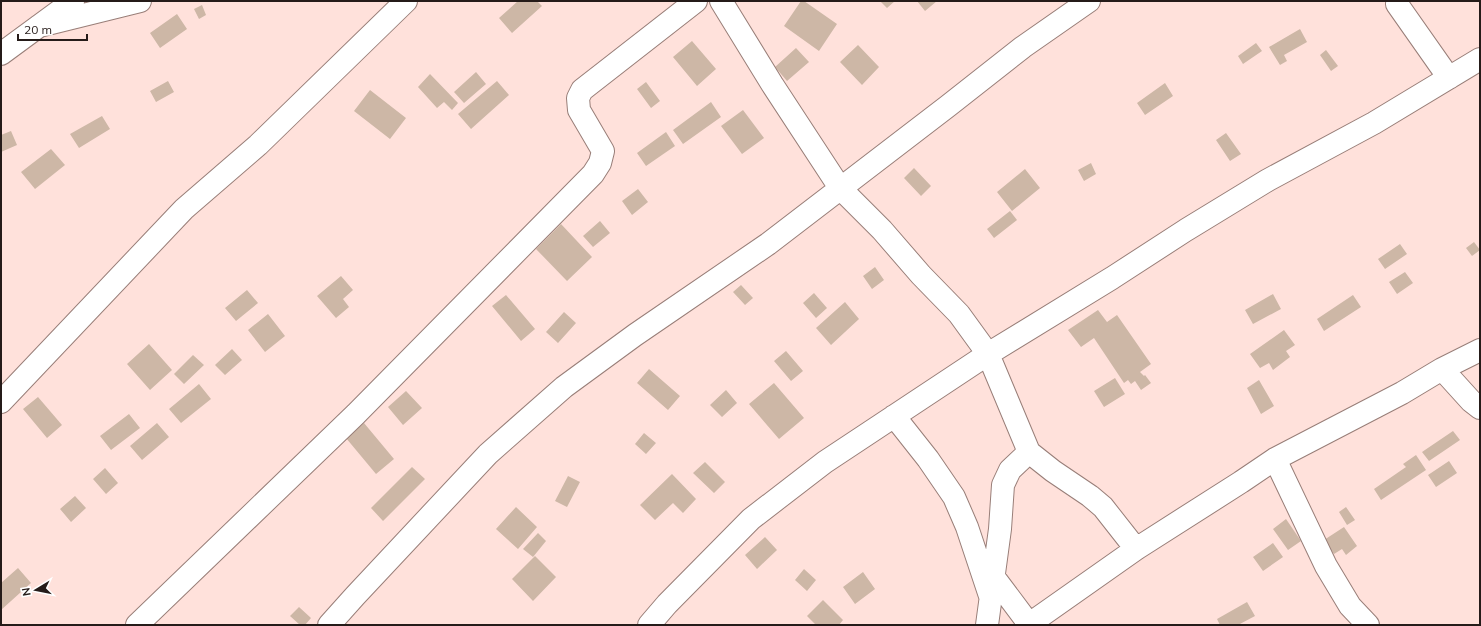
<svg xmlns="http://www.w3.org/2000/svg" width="1481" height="626" font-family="Mulish,sans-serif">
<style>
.building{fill:#cdb7a6}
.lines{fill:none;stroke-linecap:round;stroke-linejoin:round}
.minor-casing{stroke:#987e78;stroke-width:24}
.minor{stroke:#fff;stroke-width:22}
</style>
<rect width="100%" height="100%" fill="#ffe1db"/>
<path class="building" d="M518 1H537L542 6 512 33 499 18Z
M801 1H804L837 24 819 51 784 26Z
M880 1H895L887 8Z
M917 1H937L925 11Z
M202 5 206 15 199 19 194 9Z
M177 14 187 29 160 48 150 33Z
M1300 29 1307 42 1284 55 1287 61 1280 65 1269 47Z
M692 41 716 69 697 86 673 57Z
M1256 43 1262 51 1243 64 1238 56Z
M858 45 879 67 862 85 840 62Z
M796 48 809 62 787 81 775 67Z
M1326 50 1338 66 1331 71 1320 55Z
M476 72 486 84 464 103 454 92Z
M430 74 458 103 452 110 444 102 437 108 418 87Z
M168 81 174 92 156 102 150 91Z
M497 81 509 95 471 129 458 114Z
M646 82 660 101 651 108 637 89Z
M1165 83 1173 96 1145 115 1137 103Z
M370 90 406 118 390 139 354 111Z
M711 102 721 117 683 144 673 130Z
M743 110 764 138 742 154 721 126Z
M102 116 110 129 79 148 70 134Z
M11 131 17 145 1 152V135Z
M666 132 675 146 646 166 637 153Z
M1226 133 1241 154 1230 161 1216 140Z
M51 149 65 165 35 189 21 172Z
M1091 163 1096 174 1084 181 1078 170Z
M914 168 931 186 921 196 904 178Z
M1025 169 1040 188 1012 211 997 192Z
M638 189 648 202 632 215 622 201Z
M1010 211 1017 220 994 238 987 229Z
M600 221 610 233 593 247 583 236Z
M561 224 592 257 567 281 536 249Z
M1474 242 1480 250 1472 256 1466 248Z
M1400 244 1407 254 1385 269 1378 259Z
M875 267 884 280 872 289 863 276Z
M1405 272 1413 283 1397 294 1389 282Z
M341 276 353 290 343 299 349 307 336 318 317 296Z
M741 285 753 298 745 305 733 292Z
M247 290 258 303 236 321 225 308Z
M814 293 827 308 816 318 803 303Z
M1273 294 1281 309 1253 324 1245 310Z
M506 295 535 329 521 341 492 306Z
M1353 295 1361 307 1324 331 1317 319Z
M845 302 859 319 831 345 816 328Z
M1098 310 1107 322 1117 315 1151 364 1140 372 1144 376 1145 375 1151 383 1141 390 1135 381 1131 384 1128 380 1124 383 1094 338 1081 347 1068 330Z
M564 312 576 323 558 343 546 332Z
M268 314 285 336 265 352 248 330Z
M1284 330 1295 345 1286 351 1290 357 1273 370 1269 363 1260 368 1250 354Z
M149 344 172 370 150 390 127 364Z
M232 349 242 360 225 375 215 365Z
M786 351 803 371 791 381 774 361Z
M193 355 204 365 184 384 174 374Z
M649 369 680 396 668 410 637 383Z
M1115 378 1125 394 1104 407 1094 391Z
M1259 380 1274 406 1261 414 1247 388Z
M774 383 804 418 779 439 749 404Z
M199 384 211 399 181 423 169 409Z
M726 390 737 403 722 417 710 405Z
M406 391 422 408 403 425 388 407Z
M38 397 62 425 47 438 23 409Z
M129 414 140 428 111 450 100 436Z
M157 423 169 437 142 460 130 446Z
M364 423 394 459 376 474 346 438Z
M1453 431 1460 440 1429 461 1422 452Z
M644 433 656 443 646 454 635 444Z
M1416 455 1426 470 1381 500 1374 489 1406 467 1403 464Z
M1449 461 1457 473 1436 487 1428 475Z
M705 462 725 482 714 493 693 473Z
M412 467 425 479 383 521 371 508Z
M105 468 118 483 106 494 93 479Z
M672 474 696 499 683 513 673 503 655 520 640 505Z
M568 476 580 482 567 507 555 501Z
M75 496 86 508 71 522 60 509Z
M516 507 537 527 518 549 496 529Z
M1346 507 1355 520 1347 525 1339 512Z
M1286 519 1301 541 1288 550 1273 529Z
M1344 527 1357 546 1346 555 1342 549 1334 554 1324 540Z
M538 533 546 541 533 557 523 549Z
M765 537 777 550 757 569 745 555Z
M1273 543 1283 557 1263 571 1253 557Z
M535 556 556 577 533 601 512 579Z
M18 568 31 583 1 610V583Z
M804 569 816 580 807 591 795 580Z
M863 572 875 589 855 604 843 587Z
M823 600 843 620 839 625H816L807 616Z
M1247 602 1255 616 1238 625H1220L1217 619Z
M299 607 311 618 305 625H300L290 616Z"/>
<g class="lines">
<g class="minor-casing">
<path id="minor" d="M721 1 772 84 840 188 882 230 921 275 959 314 988 354 1029 452 1053 471 1090 496 1103 507 1136 549
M1397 4 1449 78
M39 26 140 1
M1 54 73 1
M1442 369 1471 401 1480 408
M1 402 184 209 258 145 406 1
M894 416 928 459 954 497 967 527 990 596
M1275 459 1326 566 1350 606 1368 625
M993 576 1029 624
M137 625 356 414 593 174 600 163 603 151 579 110 578 98 582 90 696 1
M329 625 355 596 488 454 564 387 635 335 768 244 948 106 1023 47 1089 1
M649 625 667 604 751 519 825 462 988 354 1112 278 1186 230 1268 180 1374 123 1480 59
M987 625 1000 529 1003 485 1010 470 1029 452
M1028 625 1136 549 1241 482 1275 459 1402 393 1442 369 1480 350"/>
</g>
<use href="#minor" class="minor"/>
</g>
<rect width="1481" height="626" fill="none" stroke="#251b19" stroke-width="4"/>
<g transform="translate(36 590) rotate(260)" stroke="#ffffff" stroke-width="3" paint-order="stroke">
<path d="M0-3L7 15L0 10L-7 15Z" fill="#251b19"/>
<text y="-6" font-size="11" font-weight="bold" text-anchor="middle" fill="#251b19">N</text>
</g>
<path d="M18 34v6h69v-6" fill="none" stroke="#251b19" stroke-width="2"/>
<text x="24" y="34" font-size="12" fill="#251b19" stroke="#ffffff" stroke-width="3" paint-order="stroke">20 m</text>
</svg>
